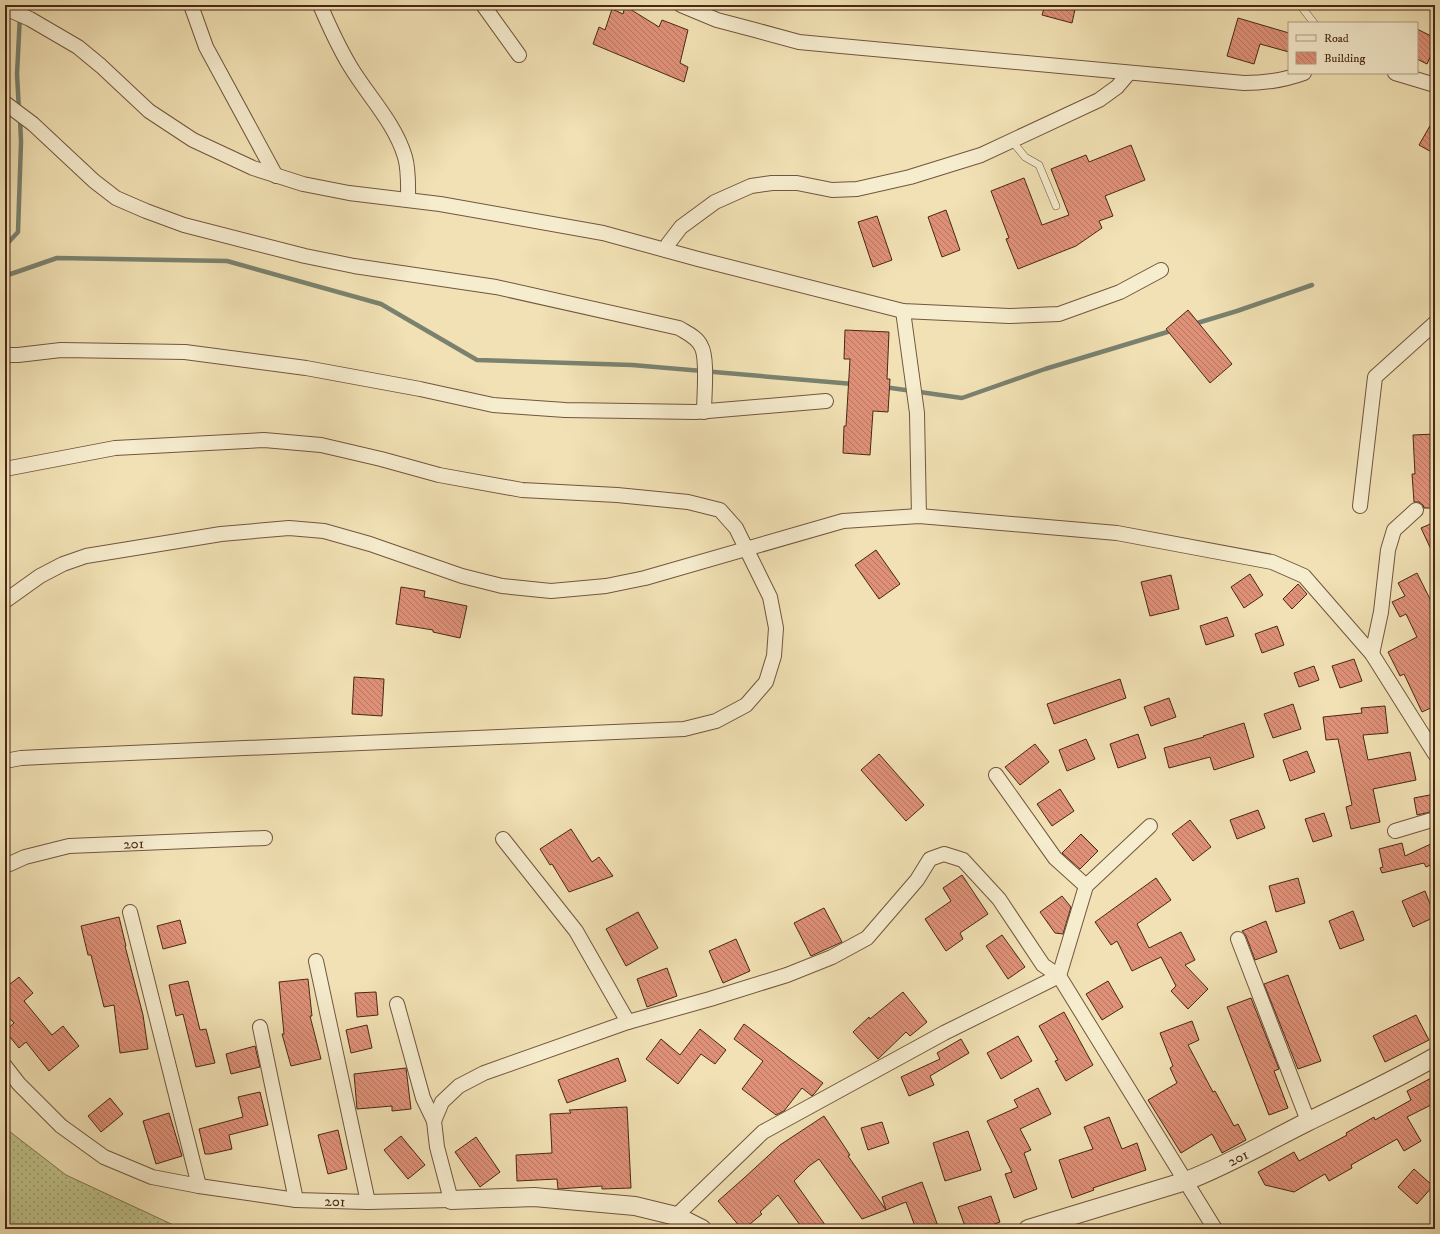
<svg xmlns="http://www.w3.org/2000/svg" width="1440" height="1234" font-family="'IM FELL DW Pica',serif">
<style>
.grass{fill:url(#grass-dots);stroke:#837550}
.lines{fill:none;stroke-linecap:round;stroke-linejoin:round}
.stream{stroke:#7a826f;stroke-width:4.5}
.building{fill:url(#building-back-hatch);stroke:#482816}
.service-casing{stroke:#72563e;stroke-width:8}
.minor-casing{stroke:#72563e;stroke-width:16}
.tertiary-casing{stroke:#72563e;stroke-width:20}
.service{stroke:#f6ecce;stroke-width:7}
.minor{stroke:#f6ecce;stroke-width:14}
.tertiary{stroke:#f6ecce;stroke-width:18}
.labels{text-anchor:middle;stroke-width:3;stroke-linejoin:round;paint-order:stroke}
.street-label{font-size:15px;fill:#482816;stroke:#f6ecce}
</style>
<defs>
<pattern id="grass-dots" width="8" height="8" patternUnits="userSpaceOnUse"><rect width="8" height="8" fill="#bec28a"/><path d="M2 2h.1M6 6h.1" fill="none" stroke="#9c9e70" stroke-width="1.8" stroke-linecap="round"/></pattern>
<pattern id="building-back-hatch" width="6" height="6" patternUnits="userSpaceOnUse"><rect width="6" height="6" fill="#df9178"/><path d="M-1 5l2 2M0 0l6 6M5-1l2 2" fill="none" stroke="#b77661"/></pattern>
</defs>
<rect width="100%" height="100%" fill="#f1e1b4"/>
<filter id="stains"><feTurbulence type="fractalNoise" baseFrequency=".005" numOctaves="4"/><feColorMatrix values="0 0 0 0 .2 0 0 0 0 .09 0 0 0 0 .02 0 0 0 .5 -.17"/></filter>
<radialGradient id="worn" r=".72"><stop offset=".6" stop-color="#630" stop-opacity="0"/><stop offset="1" stop-color="#630" stop-opacity=".3"/></radialGradient>
<path class="grass" d="M5 1128 66 1175 182 1229H5Z"/>
<g class="lines">
<path class="stream" d="M19 111 17 74 20 15 23 5
M5 246 18 232 21 142 20 118
M5 276 57 258 227 261 381 304 477 360 632 365 853 384
M1194 324 1237 311 1312 285
M884 387 962 398 1045 369 1174 330"/>
</g>
<path class="building" d="M1045 5H1076L1072 23 1042 15Z
M625 6 659 27 662 20 688 30 680 63 688 67 684 82 593 44 599 27 605 30 612 9 623 14Z
M1238 18 1289 33V52L1260 44 1254 64 1227 56Z
M1417 29 1435 38V46L1427 64 1417 59Z
M1435 117V154L1419 145Z
M1131 145 1145 180 1105 196 1113 216 1099 221 1102 228 1076 246 1018 269 1006 239 1009 238 991 191 1024 178 1042 225 1069 215 1051 169 1086 155 1089 162Z
M946 210 960 250 942 257 928 217Z
M877 216 892 260 873 267 858 222Z
M1188 310 1232 364 1210 383 1166 329Z
M845 330 889 332 887 379H890L888 412 873 411 870 455 843 453 844 426H846L850 359H844Z
M1435 434V508H1424L1423 505 1419 502H1414L1412 474H1415L1413 435Z
M1435 522V558L1421 528Z
M876 550 900 584 879 599 855 565Z
M1417 573 1435 609V706L1422 712 1404 674 1400 676 1388 652 1417 637 1406 614 1400 617 1392 602 1405 596 1398 583Z
M1250 574 1263 595 1244 608 1231 587Z
M1171 575 1179 609 1150 616 1141 582Z
M1298 584 1307 594 1292 609 1283 599Z
M401 587 425 591 424 597 467 606 460 638 433 632V630L396 624Z
M1227 617 1234 636 1206 645 1200 626Z
M1277 626 1284 645 1262 653 1255 634Z
M1354 659 1362 681 1340 688 1332 666Z
M1314 666 1319 680 1299 687 1294 673Z
M354 677 384 679 382 716 352 714Z
M1120 679 1126 698 1054 724 1047 704Z
M1169 698 1176 717 1151 726 1144 707Z
M1293 704 1301 729 1273 738 1264 714Z
M1385 706 1388 733 1363 735 1368 760 1410 752 1416 780 1373 789 1380 822 1351 829 1346 807 1352 805 1338 739 1326 740 1323 717 1362 713 1361 708Z
M1244 723 1254 757 1214 770 1210 757 1169 768 1164 748 1204 737 1203 736Z
M1138 734 1146 758 1118 768 1110 744Z
M1086 739 1095 759 1067 771 1059 750Z
M1035 744 1049 762 1020 785 1005 767Z
M1307 751 1315 772 1290 781 1283 760Z
M879 754 924 805 906 821 861 770Z
M1060 789 1074 811 1052 826 1037 804Z
M1435 794V811L1417 815 1414 798Z
M1258 810 1265 828 1237 839 1230 820Z
M1324 813 1332 836 1313 842 1305 819Z
M1190 820 1211 847 1193 861 1172 834Z
M571 829 592 862 599 857 613 876 569 892 552 864 550 865 540 849Z
M1081 834 1098 851 1080 869 1062 853Z
M1435 842V863L1426 867 1424 863 1382 873 1380 868 1383 867 1379 849 1402 843 1405 856Z
M962 875 988 914 960 933 963 939 946 951 925 919 951 901 943 888Z
M1156 878 1171 900 1137 924 1149 948 1181 932 1195 960 1185 965 1208 989 1188 1009 1171 991 1176 986 1161 957 1132 971 1117 941 1111 945 1095 922Z
M1298 878 1305 903 1276 912 1269 886Z
M1425 891 1435 917 1413 927 1402 901Z
M1062 896 1071 907 1063 934 1055 933 1040 912Z
M824 908 842 942 811 956 794 923Z
M1353 911 1364 940 1340 949 1329 921Z
M638 912 658 948 626 966 606 929Z
M119 917 126 946H125L143 1015 148 1049 120 1053 114 1005 104 1007 91 955H88L81 926Z
M180 920 186 943 163 949 157 926Z
M1266 921 1277 952 1255 960 1246 936 1242 931Z
M1002 935 1025 967 1008 979 986 946Z
M736 939 750 971 723 983 709 951Z
M667 968 677 996 647 1007 637 979Z
M1288 975 1321 1061 1298 1069 1264 984Z
M19 977 33 993 24 1001 52 1035 63 1026 79 1046 49 1071 26 1042 19 1048 5 1031 14 1023 5 1013V988Z
M308 979 312 1016H310L321 1059 291 1066 282 1034H284L279 982Z
M188 981 200 1030 206 1029 215 1063 196 1067 183 1014 176 1016 169 985Z
M1108 981 1123 1007 1102 1020 1086 994Z
M376 992 378 1015 357 1017 355 993Z
M903 992 927 1022 910 1036 906 1032 878 1059 853 1032 869 1017 870 1019Z
M1251 998 1279 1069 1274 1071 1288 1108 1269 1115 1227 1007Z
M1064 1012 1093 1065 1066 1081 1055 1061 1058 1060 1039 1026Z
M1416 1015 1429 1040 1385 1062 1373 1036Z
M1192 1021 1199 1040 1188 1045 1213 1092 1215 1091 1234 1126 1238 1124 1246 1140 1222 1153 1212 1134 1181 1153 1148 1100 1177 1083 1170 1068 1173 1066 1160 1033Z
M744 1024 823 1083 814 1094 812 1096 802 1088 784 1111 776 1115 742 1089 763 1061 734 1039Z
M367 1025 372 1048 351 1053 346 1030Z
M700 1029 726 1050 715 1064 701 1054 678 1084 646 1059 661 1039 680 1055Z
M1018 1036 1032 1061 1001 1079 987 1053Z
M961 1039 969 1053 930 1076 934 1085 909 1096 901 1077 940 1059 937 1053Z
M255 1046 260 1067 231 1074 226 1054Z
M618 1058 626 1081 567 1103 558 1080Z
M406 1068 411 1109 392 1111V1106L357 1109 354 1074Z
M1435 1076V1103L1407 1117 1421 1141 1404 1151 1397 1139 1351 1165 1352 1168 1329 1181 1325 1174 1294 1192 1265 1185 1258 1172 1294 1152 1299 1161 1347 1135 1346 1133 1374 1117 1375 1120 1411 1100 1407 1091Z
M1038 1088 1051 1114 1020 1129 1031 1150 1024 1153 1037 1189 1014 1198 1005 1174 1012 1172 987 1121 1018 1107 1014 1100Z
M260 1092 268 1125 229 1135 232 1149 210 1154H205L199 1129 243 1117 238 1097Z
M110 1098 123 1114 101 1132 88 1116Z
M627 1107 631 1188 602 1189V1186L558 1189 557 1179 517 1181 516 1155 552 1153 550 1114 571 1113 569 1110Z
M169 1113 182 1156 156 1164 143 1121Z
M824 1116 850 1155 848 1156 886 1210 862 1219 819 1159 809 1166 794 1181 828 1229H803L778 1195 760 1212 762 1214 744 1229H742L718 1201 743 1179 780 1145Z
M1109 1117 1122 1149 1137 1143 1146 1170 1093 1188 1094 1190 1072 1198 1059 1160 1093 1149 1084 1127Z
M882 1122 889 1143 868 1150 861 1128Z
M338 1130 347 1169 328 1174 318 1135Z
M968 1131 981 1170 945 1181 933 1143Z
M401 1136 425 1165 408 1179 384 1150Z
M476 1137 500 1172 480 1187 455 1152Z
M1414 1169 1433 1186 1417 1204 1398 1187Z
M922 1182 939 1229H916L906 1202 886 1210 882 1197Z
M991 1196 1000 1222 981 1229H966L958 1207Z"/>
<g class="lines">
<g class="service-casing">
<path id="service" d="M1300 5 1314 23
M1012 141 1025 157 1039 165 1056 206"/>
</g>
<g class="minor-casing">
<g id="minor">
<path d="M191 5 206 47 276 176"/>
<path d="M320 5C329 26 338 46 350 66 368 96 395 123 405 157 409 171 408 186 408 200"/>
<path d="M483 5 519 55"/>
<path d="M681 5 717 20 755 30 799 42 841 46 1244 83C1265 83 1285 80 1304 73"/>
<path d="M5 8 30 19 78 47 101 66 149 111 193 140 253 168 303 184 349 193 440 204 603 233 698 259 903 311 1009 316 1059 314 1120 292 1161 270"/>
<path d="M1395 73 1435 85"/>
<path d="M5 103 33 124 94 181 116 198 146 211 184 225 305 256 354 266 496 287 679 328C687 333 697 337 701 346 708 357 704 397 704 412"/>
<path d="M666 250 668 244 681 227 715 202 751 186 772 183H797L832 190 857 189 910 177 981 155 1099 100 1117 87 1129 73"/>
<path d="M903 311 917 413 919 516"/>
<path d="M5 355H18L61 350 185 352 306 368 420 389 493 405 565 410 696 412 826 401"/>
<path d="M5 469 115 448 264 440 321 445 381 459 439 475 522 490 617 495 688 502 720 510 736 528 770 597 776 628 774 656 766 682 746 705 716 721 684 729 61 756 21 758 5 761"/>
<path d="M1360 506 1375 377 1435 323"/>
<path d="M5 601 40 576 63 564 86 556 221 534 289 528 324 531 370 544 462 576 502 586 551 591 606 586 645 578 843 521 919 516 1117 533 1272 562 1304 576 1372 654 1435 754"/>
<path d="M1372 654 1381 612 1388 550 1394 530 1416 510"/>
<path d="M996 775 1055 858 1086 886"/>
<path d="M1150 826 1086 886 1059 976 1215 1229"/>
<path d="M1395 831 1435 819"/>
<path d="M503 839 576 931 628 1022"/>
<path id="s1" d="M5 866 25 857 69 846 265 838"/>
<path d="M130 912 199 1186"/>
<path d="M1238 939 1308 1121"/>
<path d="M316 961 368 1202"/>
<path d="M260 1027 296 1200"/>
<path id="s2" d="M5 1066 19 1084 61 1126 104 1157 152 1177 199 1186 296 1200 368 1202 451 1200 437 1147 434 1121 423 1098 397 1004"/>
<path d="M434 1121 442 1102 459 1086 484 1073 628 1022 710 999 787 975 832 957 867 938 917 880 930 859 944 854 963 860 999 899 1043 965 1059 976"/>
<path d="M676 1216 763 1132 944 1033 1059 976"/>
</g>
</g>
<g class="tertiary-casing">
<g id="tertiary">
<path d="M451 1200 534 1197 635 1206 676 1216 702 1229"/>
<path id="s3" d="M1028 1229 1186 1181C1228 1165 1267 1142 1307 1122 1350 1101 1393 1081 1435 1057"/>
</g>
</g>
<use href="#service" class="service"/>
<use href="#minor" class="minor"/>
<use href="#tertiary" class="tertiary"/>
</g>
<g class="labels">
<g class="street-label">
<text dy="5" stroke="none"><textPath href="#s1" startOffset="132">201</textPath></text>
<text dy="5" stroke="none"><textPath href="#s3" startOffset="222">201</textPath></text>
<text dy="5" stroke="none"><textPath href="#s2" startOffset="372">201</textPath></text>
</g>
</g>
<rect width="1440" height="1234" fill="none" stroke="#f1e1b4" stroke-width="20"/>
<rect x="6" y="6" width="1428" height="1222" fill="none" stroke="#482816" stroke-width="2"/>
<rect x="10" y="10" width="1420" height="1214" fill="none" stroke="#482816"/>
<rect x="1288" y="22" width="130" height="52" fill="#f6ecce" stroke="#b09e84"/>
<rect x="1296" y="35" width="20" height="6" fill="#f6ecce" stroke="#b09e84"/>
<text x="1324" y="42" font-size="12" fill="#482816">Road</text>
<rect x="1296" y="52" width="20" height="12" fill="url(#building-back-hatch)" stroke="#b09e84"/>
<text x="1324" y="62" font-size="12" fill="#482816">Building</text>
<rect width="100%" height="100%" filter="url(#stains)"/>
<rect width="100%" height="100%" fill="url(#worn)"/>
</svg>
